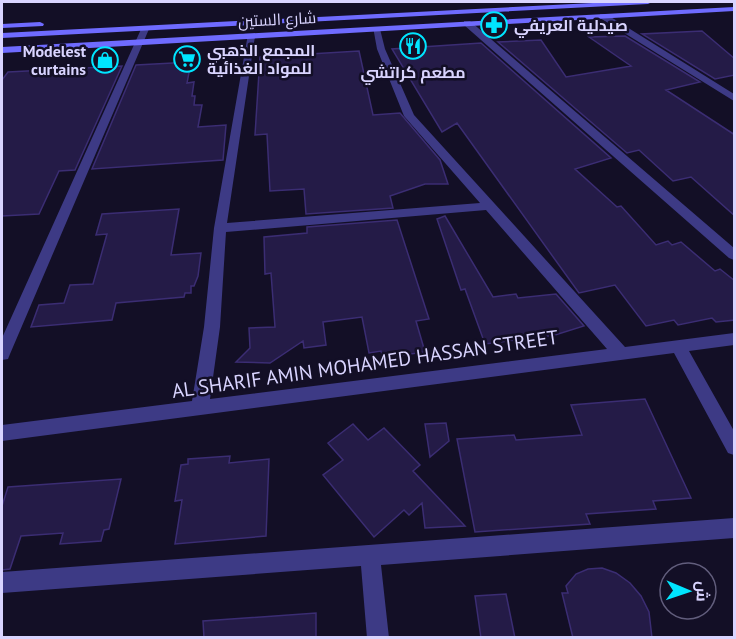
<svg xmlns="http://www.w3.org/2000/svg" width="736" height="639" font-family="'PT Sans',Cairo,sans-serif">
<style>
.building{fill:#241b47;stroke:#3b2d73;stroke-width:1.5}
.lines{fill:none;stroke-linecap:round;stroke-linejoin:round}
.street{fill:#3d3a85;fill-rule:evenodd}
.secondary{fill:#6f6bff;fill-rule:evenodd}
.labels{text-anchor:middle;stroke-width:5;stroke-linejoin:round;paint-order:stroke}
.far-street-label{font-size:16px;fill:#d9d4ff;stroke:#130f26}
.far-poi-label{font-size:16px;font-weight:bold;fill:#d9d4ff;stroke:#130f26;text-anchor:start}
.street-label{font-size:20px;fill:#d9d4ff;stroke:#130f26}
</style>
<rect width="100%" height="100%" fill="#130f26"/>
<path class="building" d="M702 31 735 59V75L715 79 642 34Z
M625 36 700 82 666 90 735 135V216L691 177 673 181 639 150 627 153 498 42 541 40 566 77 631 66 589 37Z
M481 43 611 158 575 169 617 207 621 206 656 245 668 241 672 245 681 242 715 271 720 269 735 281V320L716 322 712 318 678 325 674 320 646 326 615 285 579 293 457 123 442 132 392 49Z
M359 51 373 115 400 113 440 160 448 184H425L390 196 393 208 306 214 304 189 270 191 267 134 255 135 260 57Z
M191 62 187 83 194 82 192 96H195L194 105H202L198 127 226 125 223 160 92 169 136 65Z
M122 66 75 170 59 171 39 214 2 216V80L8 72Z
M179 209 171 255 201 253 198 276 194 286H191V293H185L184 297 116 303 112 320 31 327 39 305 64 303 70 285 93 284 107 234 96 235 102 214Z
M445 216 493 297 516 294 518 298 556 294 584 326 555 335 485 344 465 289 461 290 437 219Z
M397 220 429 319 416 321 425 352 383 358 381 351 369 353 362 317 323 322 326 345 304 348 303 341 270 363 236 362 250 348 249 328 275 327 271 273 265 274 264 237 307 233V227Z
M645 399 691 498 653 501 656 509 586 514 590 524 475 532 457 439 514 435 516 440 582 435 571 405Z
M446 423 449 441 430 457 425 424Z
M353 424 368 440 384 428 420 465 413 471 465 526 425 528 422 503 409 515 404 510 374 537 323 475 343 460 328 443Z
M230 456 229 463 269 459 266 536 175 544 182 500 175 501 181 465 188 464V459Z
M121 479 109 529 104 530 101 541 60 544 63 533 21 536 10 569 2 570V506L8 487Z
M602 568 616 573 630 583 641 596 649 612 652 638H573L562 593H568L566 586 576 574 588 569Z
M506 594 515 638H481L475 596Z
M316 613V638H204L203 621Z"/>
<g class="lines">
<path class="street" d="M600 14H606L734 94V101L600 18Z
M464 21H470L734 248V260L729 258 464 25Z
M142 27 149 29 10 354 8 359 2 360V338Z
M373 27 380 29 385 49 414 115 625 347 734 333V345L689 351 734 431V455L728 453 674 353 2 441V425L192 401 204 327 214 228 248 34 255 36 227 223 480 203 404 116 377 49ZM486 210 607 349 210 399 220 327 226 232Z
M734 518V538L381 565 389 638H367L361 566 2 593V572Z"/>
<path class="secondary" d="M613 2H652L648 4 2 38V33Z
M734 7V11L2 53V47Z
M40 22 44 24 43 26 2 28V24Z"/>
</g>
<defs>
<g id="pharmacy-ring" transform="scale(1.35)"><circle r="9.5" fill="#130f26" stroke="#00e5ff" stroke-width="1.5"/><path d="M-2-6h4v4h4v4h-4v4h-4v-4h-4v-4h4Z" fill="#00e5ff"/></g>
<g id="restaurant-ring" transform="scale(1.35)"><circle r="9.5" fill="#130f26" stroke="#00e5ff" stroke-width="1.5"/><path d="M-5-6h1v4h1v-4h1v4h1v-4h1v5L-1.5 .5V6h-2V.5L-5-1ZM5-6V6H3V1.5H1.5Q1.5-4 5-6Z" fill="#00e5ff"/></g>
<g id="supermarket-ring" transform="scale(1.35)"><circle r="9.5" fill="#130f26" stroke="#00e5ff" stroke-width="1.5"/><path d="M-6-5.5h2.5l.6 2H6L4.5 2H-2.5L-4.4-4H-6ZM-1.5 3.2a1.3 1.3 0 1 0 .1 0ZM3 3.2a1.3 1.3 0 1 0 .1 0Z" fill="#00e5ff"/></g>
<g id="shop-ring" transform="scale(1.35)"><circle r="9.5" fill="#130f26" stroke="#00e5ff" stroke-width="1.5"/><path d="M-5-2.5h2.3a2.7 3.5 0 0 1 5.4 0H5L5.5 6h-11ZM-1.5-2.5h3a1.5 2.3 0 0 0-3 0Z" fill="#00e5ff"/></g>
</defs>
<g fill-rule="evenodd">
<use href="#pharmacy-ring" x="494" y="25"/>
<use href="#restaurant-ring" x="413" y="46"/>
<use href="#supermarket-ring" x="187" y="59"/>
<use href="#shop-ring" x="105" y="60"/>
</g>
<g class="labels">
<g class="far-street-label">
<text transform="translate(277 19) rotate(-3)" y="6">شارع الستين</text>
</g>
<g class="far-poi-label">
<text x="514" y="31">صيدلية العريفي</text>
<text x="207" y="56">المجمع الذهبي<tspan x="207" dy="18">للمواد الغذائية</tspan></text>
<text x="86" y="57" text-anchor="end">Modelest<tspan x="86" dy="18">curtains</tspan></text>
<text x="413" y="78" text-anchor="middle">مطعم كراتشي</text>
</g>
<g class="street-label">
<text transform="translate(365 364) rotate(-8)" y="7">AL SHARIF AMIN MOHAMED HASSAN STREET</text>
</g>
</g>
<rect width="736" height="639" fill="none" stroke="#d9d4ff" stroke-width="6"/>
<g transform="translate(688 591) rotate(92)"><circle r="28" fill="#130f26" stroke="#625e7d" stroke-width="1.5"/>
<path d="M0-4.5L10 22L0 15L-10 22Z" fill="#00e5ff"/>
<text y="-9" font-size="16" font-weight="bold" text-anchor="middle" fill="#d9d4ff">ش</text>
</g>
</svg>
